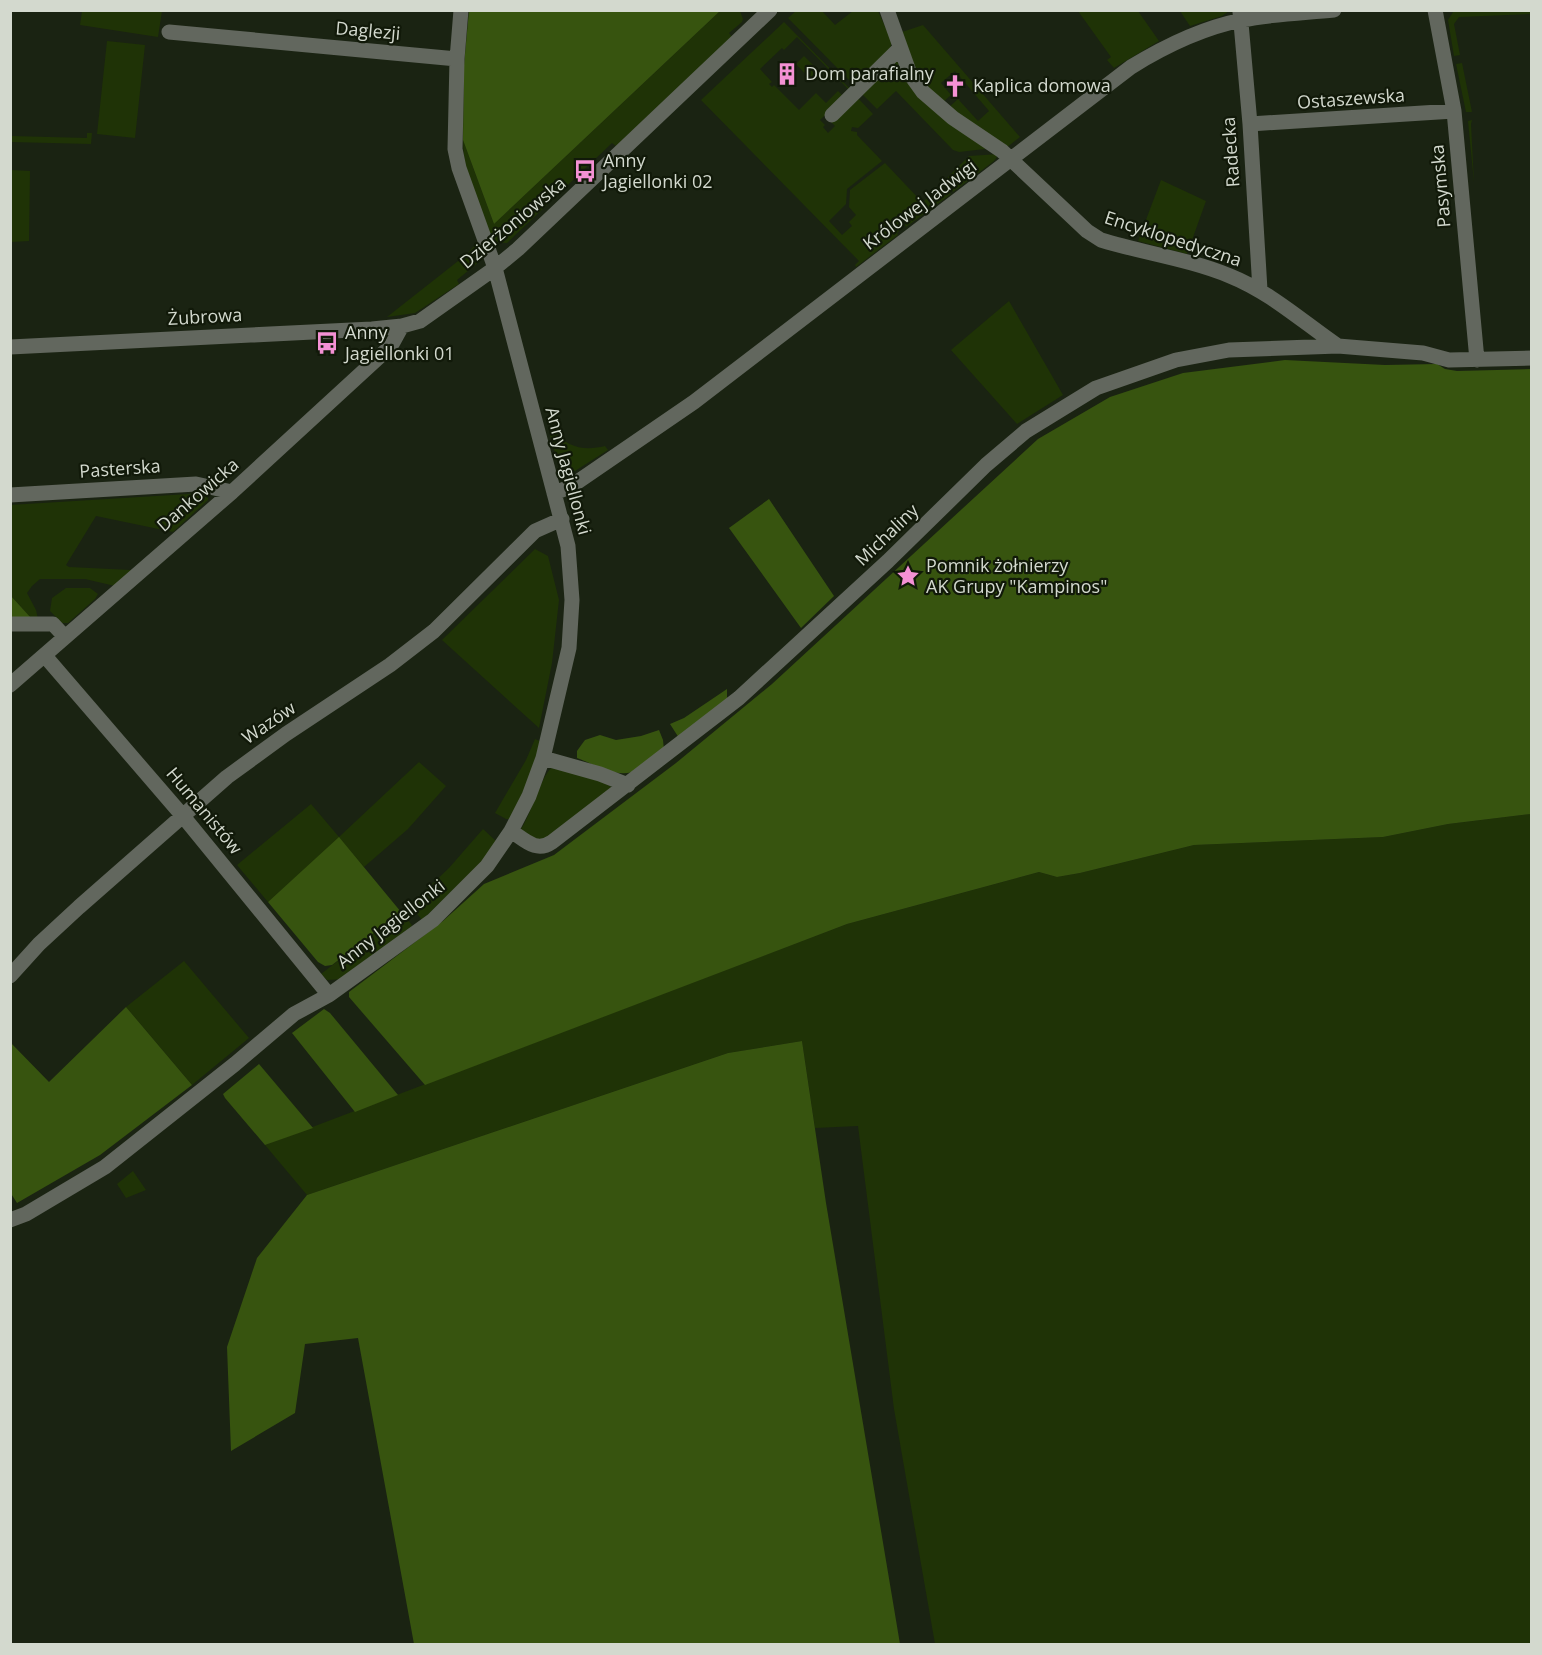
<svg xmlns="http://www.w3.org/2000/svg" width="1542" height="1655" font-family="'Open Sans',sans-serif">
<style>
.green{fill:#1f3306}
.forest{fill:#37540f}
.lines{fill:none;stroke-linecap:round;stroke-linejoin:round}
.minor{stroke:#62675e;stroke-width:15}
.labels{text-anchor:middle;stroke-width:4.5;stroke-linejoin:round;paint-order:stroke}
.street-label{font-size:18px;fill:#d3d9ce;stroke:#111909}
.poi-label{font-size:18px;fill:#d3d9ce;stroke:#111909;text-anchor:start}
</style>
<rect width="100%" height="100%" fill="#1a2312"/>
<path class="green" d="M82 11H162L158 37 80 25Z
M720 11H740L743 19 742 22 729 33 732 37 616 146 612 143 507 243 494 242C481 210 463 176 463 140L494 224Z
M796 11H822L835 25 853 11H878L892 42 889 52 855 86 788 18Z
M1078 11H1138L1159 41 1114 68 1107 60 1111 57Z
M1180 11H1229L1222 16 1190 26Z
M1489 11H1531V14L1459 17 1454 24 1460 55 1454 56 1448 20 1453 12Z
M784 22 851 90 850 91 797 37 784 50 782 48 760 69 772 82 769 84 772 87 774 85 799 110 816 93 826 103 838 91 844 97 820 120 825 125 823 127 828 133 835 126 831 122 857 97 873 114 858 128 852 127 851 131 857 132V135L882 161 847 189 846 204 829 221 842 235 852 226 849 222 856 215 849 207 850 190 885 163 921 201 915 206 902 225 903 227 897 233 898 235 856 267 855 265 859 261 701 100Z
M923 25 1020 137 1006 148 947 109 958 99 978 121 989 111 955 71 941 83 951 95 941 104 921 84 902 32Z
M107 41 145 45 135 138 97 134Z
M804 56 818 70 811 80 796 64Z
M896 59 987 145 985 149 959 152 953 150 896 91 877 109 861 93Z
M1462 63 1472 112H1466L1456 64Z
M1472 120 1471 124 1474 183 1468 121Z
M87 133H92L91 144 11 142V136L87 138Z
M999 154 994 161 953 192 945 180 969 156Z
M11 170 30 171 29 241 11 242Z
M1161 180 1206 201 1187 254 1138 241Z
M936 189 942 197 949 192 951 194 906 227 905 225 917 208Z
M476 244 481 255 480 261 457 280 459 284 415 313 387 317 467 254Z
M1009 301 1063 395 1017 424 951 350Z
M555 430C566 448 585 451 605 446L608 450 575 471 564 472 560 469 550 436 551 431Z
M205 493 208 496V500L173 532 96 516 66 565 69 567 131 570 129 575 115 586 85 579H40L32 586 27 593 36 610 38 619H32L11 596 10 505Z
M535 549 548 556 559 600 552 663 539 728 442 640Z
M66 588H90L98 594 95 599 68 623H62L50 611 52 598Z
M535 739 540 741 532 773 511 819H506L495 813 526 760Z
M419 762 446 786 408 829 364 867 339 838 268 902 237 865 311 804 339 837Z
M551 768 584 774 614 788 546 840 536 841 521 829C532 812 539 781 551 768Z
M1531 814V1644H935L894 1409 858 1126 815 1128 802 1041 728 1053 307 1195 265 1145 847 924 1039 872 1057 877 1080 873 1194 845 1383 837 1448 824Z
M483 829 497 842 478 867 422 920 410 905 449 868Z
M401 912 412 925 411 927 343 979 327 980 321 974Z
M184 961 249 1038 192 1085 126 1007Z
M133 1171 146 1190 126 1198 117 1184Z"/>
<path class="forest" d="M469 11V10L720 11 494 224 463 140 464 65Z
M1285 360 1385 365 1437 364 1445 369 1457 371 1531 369V814L1448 824 1383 837 1194 845 1080 873 1057 877 1039 872 847 924 425 1085 349 997V992L443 921 484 884 554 855 676 763 772 684 1038 439 1110 397 1183 373Z
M769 499 834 596 801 628 729 528Z
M11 596 32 619H11Z
M727 689V699L679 738 670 724 684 718Z
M659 730 663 740 664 750C655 757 646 765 637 770 619 780 594 764 577 758V751L582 744 585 740 600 735 616 740 641 736Z
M339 837 401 912 332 965 325 966 318 962 268 902Z
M126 1007 192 1085 100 1155 17 1203 10 1192 11 1043 49 1082Z
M324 1009 330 1013 398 1095 355 1112 292 1033Z
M802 1041 826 1203 900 1644H414L358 1338 305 1344 295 1413 231 1451 227 1347 257 1258 307 1195 728 1053Z
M259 1064 313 1128 265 1145 225 1098 223 1094Z"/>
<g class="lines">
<path class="minor" d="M887 10 910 74 923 92 953 118 1002 151 1087 231 1101 240C1143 253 1189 259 1230 276 1270 292 1303 322 1338 346
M1435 10 1454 111 1477 360
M1240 12 1250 124 1260 290
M169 32 457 59
M832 115 900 48
M1250 124 1454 111
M10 347 372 329 402 326 420 321 495 268 518 249 770 10
M554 493 570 487 694 402 1131 67C1165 46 1202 28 1242 20 1272 14 1303 13 1334 10
M10 495 196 484 232 492
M10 624H53L65 637
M45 656 182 815 329 995
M10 685 232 492 391 346 402 326
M543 758 600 774 628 785
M511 831C525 840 536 853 552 842L739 698 888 561 986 465 1026 431 1096 388 1176 360 1229 350 1338 346 1423 353 1449 360 1532 358
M10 976 39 944 79 907 227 777 286 734 390 665 434 631 535 531 562 519
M10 1220 26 1214 105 1167 235 1064 294 1014 329 995 433 920 487 866 511 831 529 796 543 758 569 648 572 600 568 546 495 268 459 168 455 149 457 59 461 10"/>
</g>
<defs>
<g id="building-bare" transform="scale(1.8)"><path d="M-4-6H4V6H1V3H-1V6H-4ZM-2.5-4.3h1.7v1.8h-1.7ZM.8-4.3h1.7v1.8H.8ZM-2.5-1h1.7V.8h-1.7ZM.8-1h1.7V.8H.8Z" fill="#f491d4" stroke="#111909" stroke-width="2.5" paint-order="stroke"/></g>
<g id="church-bare" transform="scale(1.8)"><path d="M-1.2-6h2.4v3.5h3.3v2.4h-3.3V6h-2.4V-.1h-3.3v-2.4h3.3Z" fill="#f491d4" stroke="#111909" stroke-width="2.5" paint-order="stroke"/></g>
<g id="bus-bare" transform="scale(1.8)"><path d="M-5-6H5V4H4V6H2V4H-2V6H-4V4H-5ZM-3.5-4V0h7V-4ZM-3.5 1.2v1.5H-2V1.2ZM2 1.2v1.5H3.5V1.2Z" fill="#f491d4" stroke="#111909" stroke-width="2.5" paint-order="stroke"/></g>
<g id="sight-bare" transform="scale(1.8)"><path d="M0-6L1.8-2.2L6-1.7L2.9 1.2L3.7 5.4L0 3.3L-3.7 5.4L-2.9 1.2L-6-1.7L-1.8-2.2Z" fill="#f491d4" stroke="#111909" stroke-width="2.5" paint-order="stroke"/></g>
</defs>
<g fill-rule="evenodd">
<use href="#building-bare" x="787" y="74"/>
<use href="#church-bare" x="955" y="86"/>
<use href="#bus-bare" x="585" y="171"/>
<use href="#bus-bare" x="327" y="343"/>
<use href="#sight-bare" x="908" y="576"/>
</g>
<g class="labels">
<g class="street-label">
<text transform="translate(368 31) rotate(5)" y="6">Daglezji</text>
<text transform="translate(1351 99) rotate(-4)" y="6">Ostaszewska</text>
<text transform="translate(1231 152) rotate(-94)" y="6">Radecka</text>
<text transform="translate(1441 186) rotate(-95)" y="6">Pasymska</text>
<text transform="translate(920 205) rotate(-37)" y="6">Królowej Jadwigi</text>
<text transform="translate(513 223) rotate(-40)" y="6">Dzierżoniowska</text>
<text transform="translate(1173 239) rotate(18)" y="6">Encyklopedyczna</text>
<text transform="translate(205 317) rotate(-3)" y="6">Żubrowa</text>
<text transform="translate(120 469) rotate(-4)" y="6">Pasterska</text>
<text transform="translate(568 471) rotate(75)" y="6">Anny Jagiellonki</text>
<text transform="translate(198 495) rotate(-41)" y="6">Dankowicka</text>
<text transform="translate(887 535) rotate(-44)" y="6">Michaliny</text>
<text transform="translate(269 723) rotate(-34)" y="6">Wazów</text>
<text transform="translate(204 811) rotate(50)" y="6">Humanistów</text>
<text transform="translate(391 924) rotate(-38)" y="6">Anny Jagiellonki</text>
</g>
<g class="poi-label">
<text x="805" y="80">Dom parafialny</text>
<text x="973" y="92">Kaplica domowa</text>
<text x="603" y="167">Anny<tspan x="603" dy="21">Jagiellonki 02</tspan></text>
<text x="345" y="339">Anny<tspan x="345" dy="21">Jagiellonki 01</tspan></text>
<text x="926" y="572">Pomnik żołnierzy<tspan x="926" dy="21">AK Grupy "Kampinos"</tspan></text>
</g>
</g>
<rect width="1542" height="1655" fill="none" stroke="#d3d9ce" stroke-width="24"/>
</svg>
